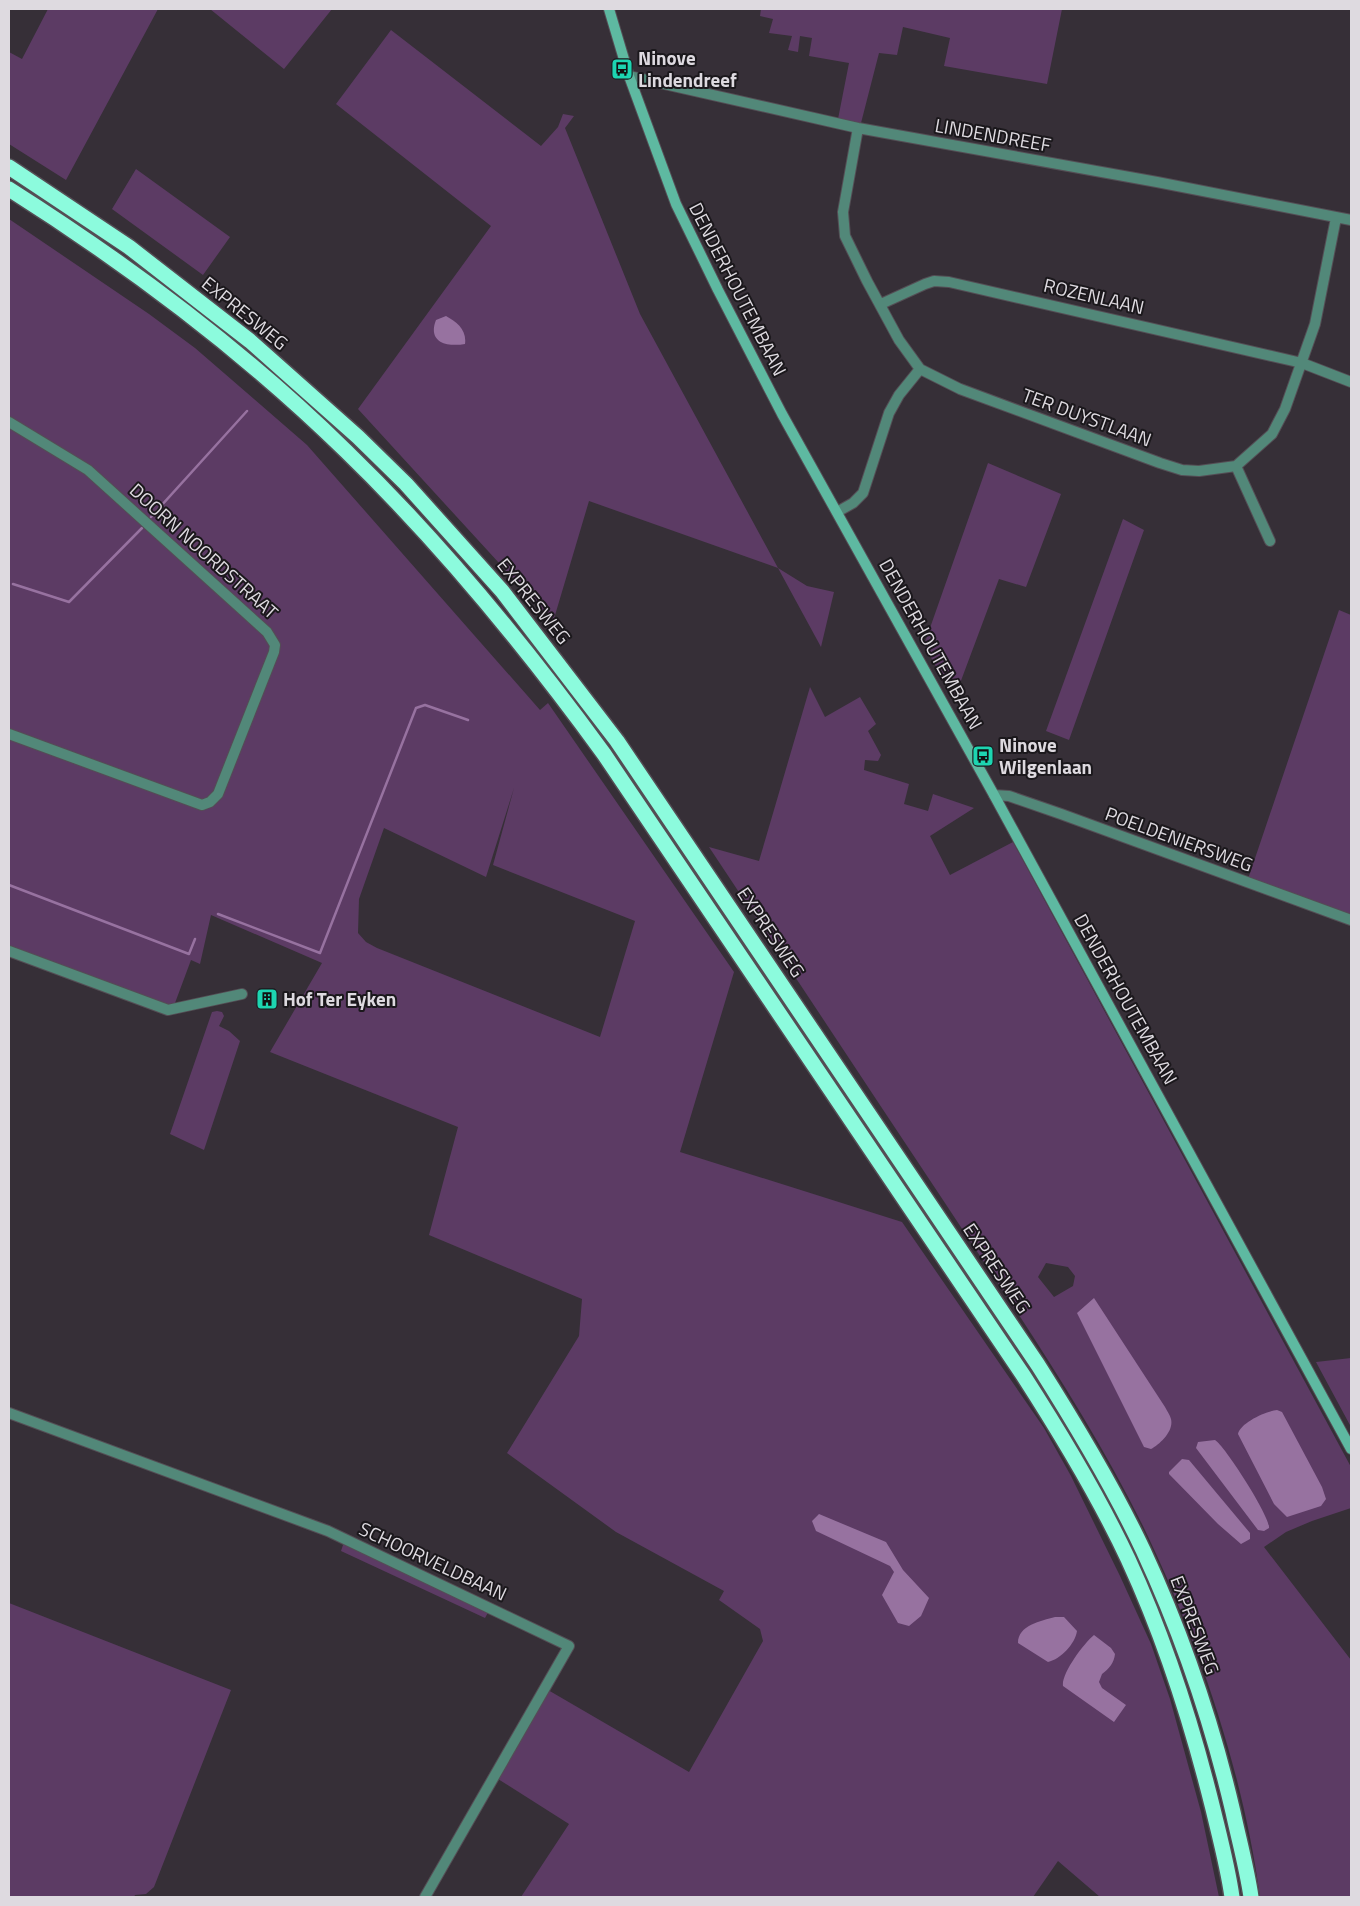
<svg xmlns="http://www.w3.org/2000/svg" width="1360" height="1906" font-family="'Titillium Web',sans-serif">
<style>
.green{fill:#5c3b64;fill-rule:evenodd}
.water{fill:#9772a0}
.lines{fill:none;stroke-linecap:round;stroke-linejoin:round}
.stream{stroke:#9772a0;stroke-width:2.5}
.street-casing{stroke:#544e55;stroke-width:12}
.secondary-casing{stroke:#544e55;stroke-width:12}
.highway-casing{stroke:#544e55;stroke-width:18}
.street{stroke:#528879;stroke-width:10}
.secondary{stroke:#5eb9a1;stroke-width:10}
.highway{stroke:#8cfbdd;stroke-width:15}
.labels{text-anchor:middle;stroke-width:4;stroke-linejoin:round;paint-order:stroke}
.poi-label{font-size:19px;font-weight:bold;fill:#dedae0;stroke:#1b181c;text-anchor:start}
.street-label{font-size:19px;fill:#dedae0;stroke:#1b181c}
</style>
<rect width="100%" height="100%" fill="#362f37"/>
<path class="green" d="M48 9H158L66 180 9 144V52L22 59Z
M210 9H332L284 69Z
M761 9H1062L1047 84 944 66 950 38 903 27 897 55 879 53 861 123 838 119 849 63 809 56 812 38 800 36 798 52 788 50 792 36 769 33 773 19 760 16Z
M391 30 541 146 558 127 563 114 574 116 565 128 640 314 778 568 807 586 834 592 821 647 778 568 589 501 553 622 358 409 491 226 336 104Z
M136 169 230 237 203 275 112 209Z
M9 219 149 314 195 348 307 445 540 710 548 703 734 972 680 1152 902 1222 1044 1428 1071 1476 1120 1576 1151 1644 1170 1699 1201 1812 1219 1897H1100L1058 1861 1033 1897H521L569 1824 498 1779 548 1690 689 1772 763 1641 760 1629 719 1600 724 1591 616 1532 507 1453 579 1336 582 1299 429 1235 458 1127 270 1052 322 963 211 915 200 964 191 960 175 1003 166 1005 9 946ZM514 788 493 865 635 921 600 1037 377 948 366 942 358 933 359 899 384 828 486 877Z
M988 463 1061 494 1026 587 999 579 956 694 949 690 924 645Z
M1123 519 1144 530 1069 740 1046 731Z
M1339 610 1351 615V915L1248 879Z
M810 687 825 717 860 697 876 724 868 731 881 755 878 761 865 760 864 770 909 784 904 804 928 811 933 794 974 808 930 836 950 875 1013 842 1351 1467V1508L1312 1521 1286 1532 1264 1547 1351 1660V1897H1260C1243 1771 1198 1640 1143 1526 1087 1413 1014 1308 945 1203 866 1084 788 966 709 847L759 861ZM1046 1263 1068 1267 1075 1276 1073 1286 1054 1297 1038 1277Z
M217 1011 222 1012 224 1016 219 1026 229 1031 240 1041 204 1150 170 1134 212 1012Z
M1351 1358V1427L1316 1362Z
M344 1542 490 1609 485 1618 341 1551Z
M9 1603 231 1690 154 1887 146 1894 135 1895 134 1897H9Z"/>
<path class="water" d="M446 316C457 322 467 330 465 344 448 347 427 343 436 320Z
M1094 1298 1165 1407C1167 1411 1170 1415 1171 1419 1174 1431 1160 1444 1151 1449L1144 1447 1077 1313Z
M1277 1410 1282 1412 1322 1487 1326 1499 1321 1506 1287 1517 1274 1504 1238 1434C1240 1423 1266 1411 1277 1410Z
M1215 1440C1225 1446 1271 1518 1269 1528L1264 1531 1258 1530 1196 1448 1198 1442Z
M1182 1459 1189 1460 1250 1533V1539L1241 1544 1218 1524 1169 1474V1472Z
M819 1514 886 1542 903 1570 929 1598 921 1616 909 1626 898 1623 882 1595 894 1572 890 1566 816 1531 812 1521Z
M1055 1617H1064L1077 1631C1075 1644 1061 1659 1048 1662L1018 1643C1018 1625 1041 1621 1055 1617Z
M1094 1635 1111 1648 1115 1654C1114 1663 1109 1669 1102 1674L1099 1682 1102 1688 1126 1705 1114 1722 1063 1686C1061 1674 1084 1643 1094 1635Z"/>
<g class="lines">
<path class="stream" d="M151 517 247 411
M13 584 69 602 142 528
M9 885 189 954 195 939
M218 914 320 953 416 708 425 705 468 720"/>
<g class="street-casing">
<path id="street" d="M629 76 858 128 1157 182 1351 220
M858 128 843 212 845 236 867 281 899 340 920 369 960 389 1160 463 1182 470 1199 471 1236 466 1272 434 1285 409 1315 324 1336 218
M881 304 925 284 934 281 949 282 1302 363 1351 382
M9 422 88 470 267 632 275 645 274 652 218 794 210 802 202 805 9 734
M1236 466 1270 541
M837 512 853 503 863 493 889 413 899 395 920 369
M994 795 1009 796 1061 814 1351 920
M9 951 168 1010 242 994
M9 1413 328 1531 569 1646 425 1897"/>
</g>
<g class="secondary-casing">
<path id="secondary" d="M609 9 629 76 676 204 718 290 782 414 994 795 1351 1449"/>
</g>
<g class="highway-casing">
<path id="highway" d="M9 167 129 247 250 341 358 437 406 484 502 591 617 741 1038 1365C1076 1425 1113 1486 1143 1550 1182 1634 1212 1722 1233 1812 1239 1840 1247 1869 1251 1897
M9 189C129 265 244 351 346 451 442 544 526 647 604 754L1023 1375C1061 1434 1098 1495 1128 1559 1165 1639 1192 1724 1213 1809 1220 1838 1228 1868 1232 1897"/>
</g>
<use href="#street" class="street"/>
<use href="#secondary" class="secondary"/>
<use href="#highway" class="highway"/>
</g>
<defs>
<g id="bus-square" transform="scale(1.125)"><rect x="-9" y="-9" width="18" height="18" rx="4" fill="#1dd5b1" stroke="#1b181c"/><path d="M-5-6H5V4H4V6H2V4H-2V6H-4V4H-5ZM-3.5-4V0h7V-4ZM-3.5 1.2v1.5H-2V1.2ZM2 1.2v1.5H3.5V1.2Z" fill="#111"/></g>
<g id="building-square" transform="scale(1.125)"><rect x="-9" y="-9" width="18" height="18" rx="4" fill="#1dd5b1" stroke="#1b181c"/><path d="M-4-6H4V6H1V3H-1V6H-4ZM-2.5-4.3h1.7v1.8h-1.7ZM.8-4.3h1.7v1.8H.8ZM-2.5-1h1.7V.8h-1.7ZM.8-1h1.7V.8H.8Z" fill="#111"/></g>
</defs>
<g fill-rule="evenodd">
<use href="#bus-square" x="622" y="69"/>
<use href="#bus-square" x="983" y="756"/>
<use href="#building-square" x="267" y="999"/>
</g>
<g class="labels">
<g class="poi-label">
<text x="638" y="65">Ninove<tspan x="638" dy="22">Lindendreef</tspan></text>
<text x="999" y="752">Ninove<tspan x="999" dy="22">Wilgenlaan</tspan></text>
<text x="283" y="1006">Hof Ter Eyken</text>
</g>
<g class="street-label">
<text transform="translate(993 135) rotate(10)" y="7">LINDENDREEF</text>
<text transform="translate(738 289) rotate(63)" y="7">DENDERHOUTEMBAAN</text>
<text transform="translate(1094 296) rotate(13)" y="7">ROZENLAAN</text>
<text transform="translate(245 313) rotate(39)" y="7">EXPRESWEG</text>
<text transform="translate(1087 417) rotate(20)" y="7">TER DUYSTLAAN</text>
<text transform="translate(204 551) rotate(42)" y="7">DOORN NOORDSTRAAT</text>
<text transform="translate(534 601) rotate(51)" y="7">EXPRESWEG</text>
<text transform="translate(931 644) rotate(61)" y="7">DENDERHOUTEMBAAN</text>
<text transform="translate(1179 839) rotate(20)" y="7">POELDENIERSWEG</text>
<text transform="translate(771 932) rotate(56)" y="7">EXPRESWEG</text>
<text transform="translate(1126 999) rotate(61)" y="7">DENDERHOUTEMBAAN</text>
<text transform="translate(997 1268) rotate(56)" y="7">EXPRESWEG</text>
<text transform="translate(433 1561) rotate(25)" y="7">SCHOORVELDBAAN</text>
<text transform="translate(1195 1625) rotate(69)" y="7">EXPRESWEG</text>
</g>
</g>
<rect width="1360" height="1906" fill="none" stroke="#dedae0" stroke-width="20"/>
</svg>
